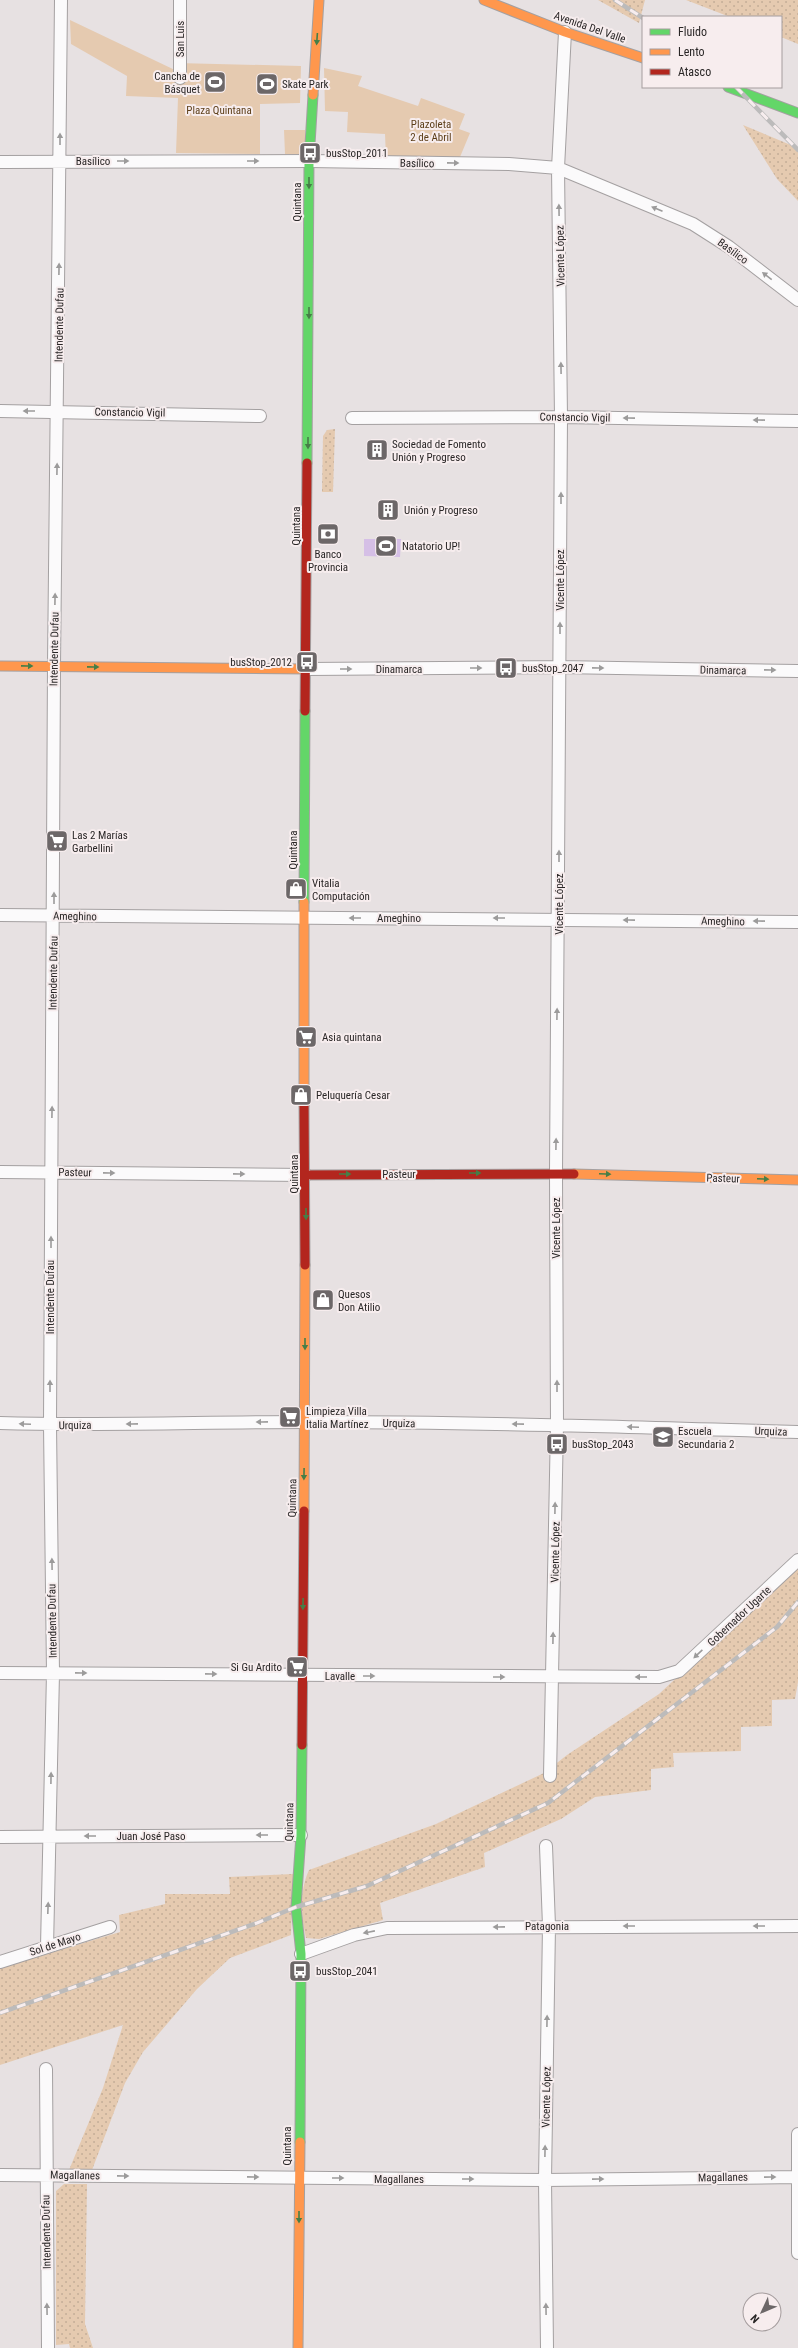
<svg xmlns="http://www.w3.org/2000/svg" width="798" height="2348" font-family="'Roboto Condensed',sans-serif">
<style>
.grass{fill:url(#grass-dots)}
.park{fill:#e5cab0}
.water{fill:#d5bfe6}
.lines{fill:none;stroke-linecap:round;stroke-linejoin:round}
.street-casing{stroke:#a4a0a1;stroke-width:14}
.fast-casing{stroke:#a4a0a1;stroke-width:11}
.slow-casing{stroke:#a4a0a1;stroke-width:11}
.jam-casing{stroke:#a4a0a1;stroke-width:11}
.street{stroke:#fbfafb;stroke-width:12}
.fast{stroke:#63d668;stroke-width:9}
.slow{stroke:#ff974d;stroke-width:9}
.jam{stroke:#b3261e;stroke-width:9}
.rail-casing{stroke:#bcbbbb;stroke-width:4.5}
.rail{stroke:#f7edee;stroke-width:3;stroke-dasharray:9;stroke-linecap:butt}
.oneway{fill:#467e47}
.oneway2{fill:#9c9b9b}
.labels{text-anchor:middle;stroke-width:4;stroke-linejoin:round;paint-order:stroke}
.street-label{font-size:11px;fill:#292626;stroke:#f7edee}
.poi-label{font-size:11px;fill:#292626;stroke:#f7edee;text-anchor:start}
.park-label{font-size:11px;fill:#5c3e18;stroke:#f7edee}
</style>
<defs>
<pattern id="grass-dots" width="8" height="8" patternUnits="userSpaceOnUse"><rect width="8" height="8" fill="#e5cab0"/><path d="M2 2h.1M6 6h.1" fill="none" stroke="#c4ad97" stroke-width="1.8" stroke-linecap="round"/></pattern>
</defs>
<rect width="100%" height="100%" fill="#e7e1e2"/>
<path class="grass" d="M598 0H645L639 23Z
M686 0H798V44L781 37V17H730Z
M743 125 798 148V201L777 179Z
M335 429 333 492H322L323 436 327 430Z
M798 1565V1682L795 1699 772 1700V1726L741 1727V1751L673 1753 674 1767 651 1769V1790L595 1797 561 1819 484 1853 485 1867 380 1903 383 1920 319 1939 306 1938C301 1915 299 1892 309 1870L436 1824 544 1773 567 1755 659 1694Z
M293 1874 291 1935 230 1958 197 1989 143 2052 125 2083 92 2170H69L103 2088 123 2025 0 2065V1968L120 1932 119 1915 165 1904V1894H230L229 1877Z
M64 2184H87L85 2324 93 2348H70L69 2344 56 2345V2191Z"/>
<path class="park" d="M70 20 177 71V63L301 66 300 103 260 104V154L176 153 178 98 126 96 127 76 71 44Z
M324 68 362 76 358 86 418 106 421 98 465 114 459 129 470 133 460 157H386L385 134 347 132 348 112 325 111Z
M284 130H305V154H285Z"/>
<path class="water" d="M364 539H401L400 557 364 556Z"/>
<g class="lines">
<g class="street-casing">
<path id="street" d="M180 0V78
M0 162 309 161 509 164 558 168 693 224 729 247 798 300
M0 411 260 416
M352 418 561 417 798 421
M307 669 559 667 798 671
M0 915 798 922
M0 1172 306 1175
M0 1423C102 1426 203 1422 305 1422 469 1422 634 1427 798 1432
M0 1673 659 1677 679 1671 798 1560
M550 1776 557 1425 556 1173 561 417 558 168 565 32
M0 1837 301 1835
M546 1846 549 1926 545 2180 547 2348
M47 1947 53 1673 50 1425 54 666 61 0
M301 1954 354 1935 387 1928 798 1926
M0 1962 110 1927
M46 2069 48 2348
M798 2134V2253
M0 2175 545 2180 798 2177"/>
</g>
<g class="fast-casing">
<path id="fast" d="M728 87 798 113
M307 463 309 161 313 95
M304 902 305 711
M300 2142 301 1954 296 1907 301 1835 302 1745"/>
</g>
<g class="slow-casing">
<path id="slow" d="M484 0 565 32 643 58
M313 95 319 0
M0 666 307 669
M304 902V1105
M574 1174 798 1180
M304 1511 305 1265
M298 2348 300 2142"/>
</g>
<g class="jam-casing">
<path id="jam" d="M305 711 307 463
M304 1105 305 1265
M306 1175 574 1174
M302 1745 304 1511"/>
</g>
<use href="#street" class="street"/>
<use href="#fast" class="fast"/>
<use href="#slow" class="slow"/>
<use href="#jam" class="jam"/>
<g class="rail-casing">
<path id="rail" d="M615 0 643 18
M736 87 798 150
M0 2013 257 1923 296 1907 367 1886 548 1803 777 1627 798 1602"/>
</g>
<use href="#rail" class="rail"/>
</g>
<defs><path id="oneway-solid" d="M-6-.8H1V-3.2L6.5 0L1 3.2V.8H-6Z"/></defs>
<g class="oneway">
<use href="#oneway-solid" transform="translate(317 39) rotate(94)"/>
<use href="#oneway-solid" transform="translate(309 183) rotate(90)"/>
<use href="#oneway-solid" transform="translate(309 313) rotate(90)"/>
<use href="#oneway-solid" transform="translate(308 443) rotate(90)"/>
<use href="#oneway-solid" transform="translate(27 666) rotate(1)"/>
<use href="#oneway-solid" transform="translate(93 667) rotate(1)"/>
<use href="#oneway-solid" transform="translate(475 1173)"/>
<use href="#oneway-solid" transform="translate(345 1174)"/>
<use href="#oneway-solid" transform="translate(605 1174) rotate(2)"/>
<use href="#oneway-solid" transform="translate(763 1179) rotate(2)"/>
<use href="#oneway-solid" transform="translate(306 1214) rotate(90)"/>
<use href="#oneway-solid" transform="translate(305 1344) rotate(90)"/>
<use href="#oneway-solid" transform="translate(304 1474) rotate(91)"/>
<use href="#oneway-solid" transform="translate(303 1604) rotate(91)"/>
<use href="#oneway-solid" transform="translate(299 2217) rotate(90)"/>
</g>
<g class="oneway2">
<use href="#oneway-solid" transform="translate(60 139) rotate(-90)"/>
<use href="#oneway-solid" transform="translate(123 161)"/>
<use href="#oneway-solid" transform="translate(253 161)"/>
<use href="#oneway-solid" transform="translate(453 163) rotate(1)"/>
<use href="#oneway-solid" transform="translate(657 209) rotate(-157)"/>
<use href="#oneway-solid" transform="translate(559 210) rotate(-91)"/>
<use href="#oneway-solid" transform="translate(59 269) rotate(-89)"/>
<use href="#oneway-solid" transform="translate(767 276) rotate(-142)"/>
<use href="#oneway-solid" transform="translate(561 368) rotate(-91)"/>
<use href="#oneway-solid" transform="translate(29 411) rotate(180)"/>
<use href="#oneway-solid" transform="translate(629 418) rotate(-179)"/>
<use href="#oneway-solid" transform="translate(759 420) rotate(-179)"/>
<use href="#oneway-solid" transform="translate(57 469) rotate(-89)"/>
<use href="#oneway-solid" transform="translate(561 498) rotate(-90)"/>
<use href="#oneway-solid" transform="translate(55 599) rotate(-89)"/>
<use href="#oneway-solid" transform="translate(560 628) rotate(-90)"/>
<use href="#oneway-solid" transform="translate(476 668)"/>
<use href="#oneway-solid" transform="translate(598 668) rotate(1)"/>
<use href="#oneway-solid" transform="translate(346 669)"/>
<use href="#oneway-solid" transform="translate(770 670) rotate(1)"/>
<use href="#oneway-solid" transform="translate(559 856) rotate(-90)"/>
<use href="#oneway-solid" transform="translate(54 898) rotate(-90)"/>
<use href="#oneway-solid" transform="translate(355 918) rotate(-180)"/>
<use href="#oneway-solid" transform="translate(499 918) rotate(-180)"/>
<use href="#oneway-solid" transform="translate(629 920) rotate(-179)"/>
<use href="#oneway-solid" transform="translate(759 921) rotate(-179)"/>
<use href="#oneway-solid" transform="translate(557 1014) rotate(-89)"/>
<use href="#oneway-solid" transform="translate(52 1112) rotate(-89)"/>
<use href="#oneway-solid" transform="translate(556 1144) rotate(-89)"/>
<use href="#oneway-solid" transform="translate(109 1173) rotate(1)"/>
<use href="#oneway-solid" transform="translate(239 1174) rotate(1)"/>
<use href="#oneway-solid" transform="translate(51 1242) rotate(-90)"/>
<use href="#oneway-solid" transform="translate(50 1386) rotate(-90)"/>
<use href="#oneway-solid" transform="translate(557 1386) rotate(-90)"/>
<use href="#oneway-solid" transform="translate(262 1422) rotate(179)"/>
<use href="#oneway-solid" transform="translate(25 1424) rotate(-178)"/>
<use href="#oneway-solid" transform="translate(132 1424) rotate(179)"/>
<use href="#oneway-solid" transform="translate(518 1424) rotate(-179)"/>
<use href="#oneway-solid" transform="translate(633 1427) rotate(-178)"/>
<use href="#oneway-solid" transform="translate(555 1508) rotate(-89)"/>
<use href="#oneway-solid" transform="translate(52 1564) rotate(-91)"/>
<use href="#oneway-solid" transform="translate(553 1638) rotate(-89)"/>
<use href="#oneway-solid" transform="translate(698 1654) rotate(137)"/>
<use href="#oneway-solid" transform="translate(81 1673) rotate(1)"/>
<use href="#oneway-solid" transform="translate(211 1674) rotate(1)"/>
<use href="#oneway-solid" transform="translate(369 1676)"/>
<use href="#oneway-solid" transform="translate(499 1677)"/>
<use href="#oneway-solid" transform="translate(641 1677) rotate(180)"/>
<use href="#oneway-solid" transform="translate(51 1778) rotate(-89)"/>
<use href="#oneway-solid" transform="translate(262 1835) rotate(180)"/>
<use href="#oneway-solid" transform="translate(90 1836) rotate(180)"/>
<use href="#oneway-solid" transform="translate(48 1908) rotate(-88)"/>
<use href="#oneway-solid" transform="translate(629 1926) rotate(180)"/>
<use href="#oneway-solid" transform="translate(759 1926) rotate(180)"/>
<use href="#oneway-solid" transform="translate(499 1927) rotate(179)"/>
<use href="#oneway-solid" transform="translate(369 1932) rotate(169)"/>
<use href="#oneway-solid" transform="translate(547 2021) rotate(-89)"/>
<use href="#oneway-solid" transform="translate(545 2151) rotate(-89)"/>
<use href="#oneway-solid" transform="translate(123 2176) rotate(1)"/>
<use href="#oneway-solid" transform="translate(253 2177) rotate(1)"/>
<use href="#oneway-solid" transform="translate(770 2177) rotate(-1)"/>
<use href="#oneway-solid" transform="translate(338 2178)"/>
<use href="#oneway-solid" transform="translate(468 2179)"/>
<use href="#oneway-solid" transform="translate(598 2179) rotate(-1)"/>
<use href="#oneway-solid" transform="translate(47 2309) rotate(-91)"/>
<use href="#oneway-solid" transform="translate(546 2309) rotate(-91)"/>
</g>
<defs>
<g id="stadium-square" transform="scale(1.15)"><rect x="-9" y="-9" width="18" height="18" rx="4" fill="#6c6768" stroke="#f7edee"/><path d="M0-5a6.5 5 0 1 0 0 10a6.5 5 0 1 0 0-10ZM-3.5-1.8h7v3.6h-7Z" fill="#fff"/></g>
<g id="bus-square" transform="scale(1.15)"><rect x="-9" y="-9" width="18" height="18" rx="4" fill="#6c6768" stroke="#f7edee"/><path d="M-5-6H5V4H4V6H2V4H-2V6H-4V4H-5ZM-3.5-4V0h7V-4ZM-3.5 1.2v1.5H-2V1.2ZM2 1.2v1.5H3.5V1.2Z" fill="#fff"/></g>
<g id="building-square" transform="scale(1.15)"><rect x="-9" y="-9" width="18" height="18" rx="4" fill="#6c6768" stroke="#f7edee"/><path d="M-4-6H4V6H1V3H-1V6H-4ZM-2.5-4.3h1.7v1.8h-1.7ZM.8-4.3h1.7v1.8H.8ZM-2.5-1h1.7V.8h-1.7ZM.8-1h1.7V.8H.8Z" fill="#fff"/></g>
<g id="bank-square" transform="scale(1.15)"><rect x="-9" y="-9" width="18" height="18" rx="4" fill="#6c6768" stroke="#f7edee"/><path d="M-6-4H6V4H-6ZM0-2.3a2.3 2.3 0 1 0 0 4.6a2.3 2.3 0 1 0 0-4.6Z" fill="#fff"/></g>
<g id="supermarket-square" transform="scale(1.15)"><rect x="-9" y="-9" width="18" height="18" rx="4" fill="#6c6768" stroke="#f7edee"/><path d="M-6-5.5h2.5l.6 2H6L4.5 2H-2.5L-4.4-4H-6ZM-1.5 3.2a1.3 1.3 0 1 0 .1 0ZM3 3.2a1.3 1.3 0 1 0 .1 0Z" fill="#fff"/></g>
<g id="shop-square" transform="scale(1.15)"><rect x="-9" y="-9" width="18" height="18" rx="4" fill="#6c6768" stroke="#f7edee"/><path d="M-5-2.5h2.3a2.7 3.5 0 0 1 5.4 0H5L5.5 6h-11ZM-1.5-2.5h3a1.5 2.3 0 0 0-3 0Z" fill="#fff"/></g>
<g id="school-square" transform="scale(1.15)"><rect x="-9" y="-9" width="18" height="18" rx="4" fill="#6c6768" stroke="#f7edee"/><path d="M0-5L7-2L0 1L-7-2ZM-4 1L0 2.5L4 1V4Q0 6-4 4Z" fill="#fff"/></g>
</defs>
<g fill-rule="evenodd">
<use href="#stadium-square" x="215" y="82"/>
<use href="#stadium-square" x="267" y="84"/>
<use href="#bus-square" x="310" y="153"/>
<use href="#building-square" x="377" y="450"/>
<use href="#building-square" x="388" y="510"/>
<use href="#bank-square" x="328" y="534"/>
<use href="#stadium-square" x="386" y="546"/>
<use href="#bus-square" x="307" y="662"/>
<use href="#bus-square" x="506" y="668"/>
<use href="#supermarket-square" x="57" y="841"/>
<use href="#shop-square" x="296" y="889"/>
<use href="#supermarket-square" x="306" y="1037"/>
<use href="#shop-square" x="301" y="1095"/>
<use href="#shop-square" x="323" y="1300"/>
<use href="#supermarket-square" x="290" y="1417"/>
<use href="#school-square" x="663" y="1437"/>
<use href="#bus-square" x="557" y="1444"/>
<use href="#supermarket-square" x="297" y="1667"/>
<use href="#bus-square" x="300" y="1971"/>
</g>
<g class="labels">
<g class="street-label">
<text transform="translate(590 27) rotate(19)" y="4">Avenida Del Valle</text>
<text transform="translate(180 39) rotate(-90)" y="4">San Luis</text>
<text x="93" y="165">Basílico</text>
<text transform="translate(417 163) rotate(1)" y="4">Basílico</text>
<text transform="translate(297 202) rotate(-90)" y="4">Quintana</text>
<text transform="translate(733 251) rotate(36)" y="4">Basílico</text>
<text transform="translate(560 256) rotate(-91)" y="4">Vicente López</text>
<text transform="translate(59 325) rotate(-89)" y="4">Intendente Dufau</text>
<text transform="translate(130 412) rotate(1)" y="4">Constancio Vigil</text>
<text transform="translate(575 417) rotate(1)" y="4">Constancio Vigil</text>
<text transform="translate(296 526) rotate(-90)" y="4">Quintana</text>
<text transform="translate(560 580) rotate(-90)" y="4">Vicente López</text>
<text transform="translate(54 649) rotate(-89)" y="4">Intendente Dufau</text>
<text x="399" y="673">Dinamarca</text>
<text transform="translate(723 670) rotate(1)" y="4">Dinamarca</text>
<text transform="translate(293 850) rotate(-90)" y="4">Quintana</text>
<text transform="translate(559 904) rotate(-90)" y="4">Vicente López</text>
<text transform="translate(75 916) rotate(1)" y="4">Ameghino</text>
<text x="399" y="922">Ameghino</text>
<text transform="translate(723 921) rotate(1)" y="4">Ameghino</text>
<text transform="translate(53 973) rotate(-89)" y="4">Intendente Dufau</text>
<text transform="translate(75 1172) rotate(1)" y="4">Pasteur</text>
<text transform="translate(294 1174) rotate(-90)" y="4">Quintana</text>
<text x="399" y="1178">Pasteur</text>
<text transform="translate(723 1178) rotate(2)" y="4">Pasteur</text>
<text transform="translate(556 1228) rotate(-90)" y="4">Vicente López</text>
<text transform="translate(50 1297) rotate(-90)" y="4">Intendente Dufau</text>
<text transform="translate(399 1423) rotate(1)" y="4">Urquiza</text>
<text transform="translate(75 1425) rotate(-1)" y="4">Urquiza</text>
<text transform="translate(771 1431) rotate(2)" y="4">Urquiza</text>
<text transform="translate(292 1498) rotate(-89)" y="4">Quintana</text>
<text transform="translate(555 1552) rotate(-89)" y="4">Vicente López</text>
<text transform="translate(739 1616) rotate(-43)" y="4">Gobernador Ugarte</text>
<text transform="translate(52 1621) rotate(-91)" y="4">Intendente Dufau</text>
<text x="340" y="1680">Lavalle</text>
<text transform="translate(289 1822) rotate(-89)" y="4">Quintana</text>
<text x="151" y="1840">Juan José Paso</text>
<text x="547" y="1930">Patagonia</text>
<text transform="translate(55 1944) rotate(-18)" y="4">Sol de Mayo</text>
<text transform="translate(546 2097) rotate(-89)" y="4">Vicente López</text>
<text transform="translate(287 2146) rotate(-90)" y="4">Quintana</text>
<text transform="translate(75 2175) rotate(1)" y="4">Magallanes</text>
<text transform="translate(723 2177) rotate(-1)" y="4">Magallanes</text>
<text x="399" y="2183">Magallanes</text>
<text transform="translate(46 2232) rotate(-91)" y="4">Intendente Dufau</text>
</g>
<g class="poi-label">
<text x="200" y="80" text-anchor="end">Cancha de<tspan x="200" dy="13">Básquet</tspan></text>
<text x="282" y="88">Skate Park</text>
<text x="326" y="157">busStop_2011</text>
<text x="392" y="448">Sociedad de Fomento<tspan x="392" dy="13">Unión y Progreso</tspan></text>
<text x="404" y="514">Unión y Progreso</text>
<text x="402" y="550">Natatorio UP!</text>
<text x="328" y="558" text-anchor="middle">Banco<tspan x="328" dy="13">Provincia</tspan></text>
<text x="292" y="666" text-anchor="end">busStop_2012</text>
<text x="522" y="672">busStop_2047</text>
<text x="72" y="839">Las 2 Marías<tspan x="72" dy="13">Garbellini</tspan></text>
<text x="312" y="887">Vitalia<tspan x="312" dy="13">Computación</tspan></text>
<text x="322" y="1041">Asia quintana</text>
<text x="316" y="1099">Peluquería Cesar</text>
<text x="338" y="1298">Quesos<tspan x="338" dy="13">Don Atilio</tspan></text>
<text x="306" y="1415">Limpieza Villa<tspan x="306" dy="13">Italia Martínez</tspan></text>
<text x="678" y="1435">Escuela<tspan x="678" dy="13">Secundaria 2</tspan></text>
<text x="572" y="1448">busStop_2043</text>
<text x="282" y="1671" text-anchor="end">Si Gu Ardito</text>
<text x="316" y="1975">busStop_2041</text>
</g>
<g class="park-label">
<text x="219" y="114">Plaza Quintana</text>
<text x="431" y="128">Plazoleta<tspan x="431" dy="13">2 de Abril</tspan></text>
</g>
</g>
<rect x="642" y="16" width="140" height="72" fill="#f7edee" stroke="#a59d9e"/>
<rect x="650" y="29" width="20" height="6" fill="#63d668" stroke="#a59d9e"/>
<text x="678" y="36" font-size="12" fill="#292626">Fluido</text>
<rect x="650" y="49" width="20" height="6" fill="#ff974d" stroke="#a59d9e"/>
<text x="678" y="56" font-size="12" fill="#292626">Lento</text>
<rect x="650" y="69" width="20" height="6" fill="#b3261e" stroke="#a59d9e"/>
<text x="678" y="76" font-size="12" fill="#292626">Atasco</text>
<g transform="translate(762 2312) rotate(226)"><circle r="19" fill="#f7edee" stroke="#a59d9e"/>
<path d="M0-3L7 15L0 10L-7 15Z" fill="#6c6768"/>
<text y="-6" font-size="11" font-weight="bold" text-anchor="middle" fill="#292626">N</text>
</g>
</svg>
